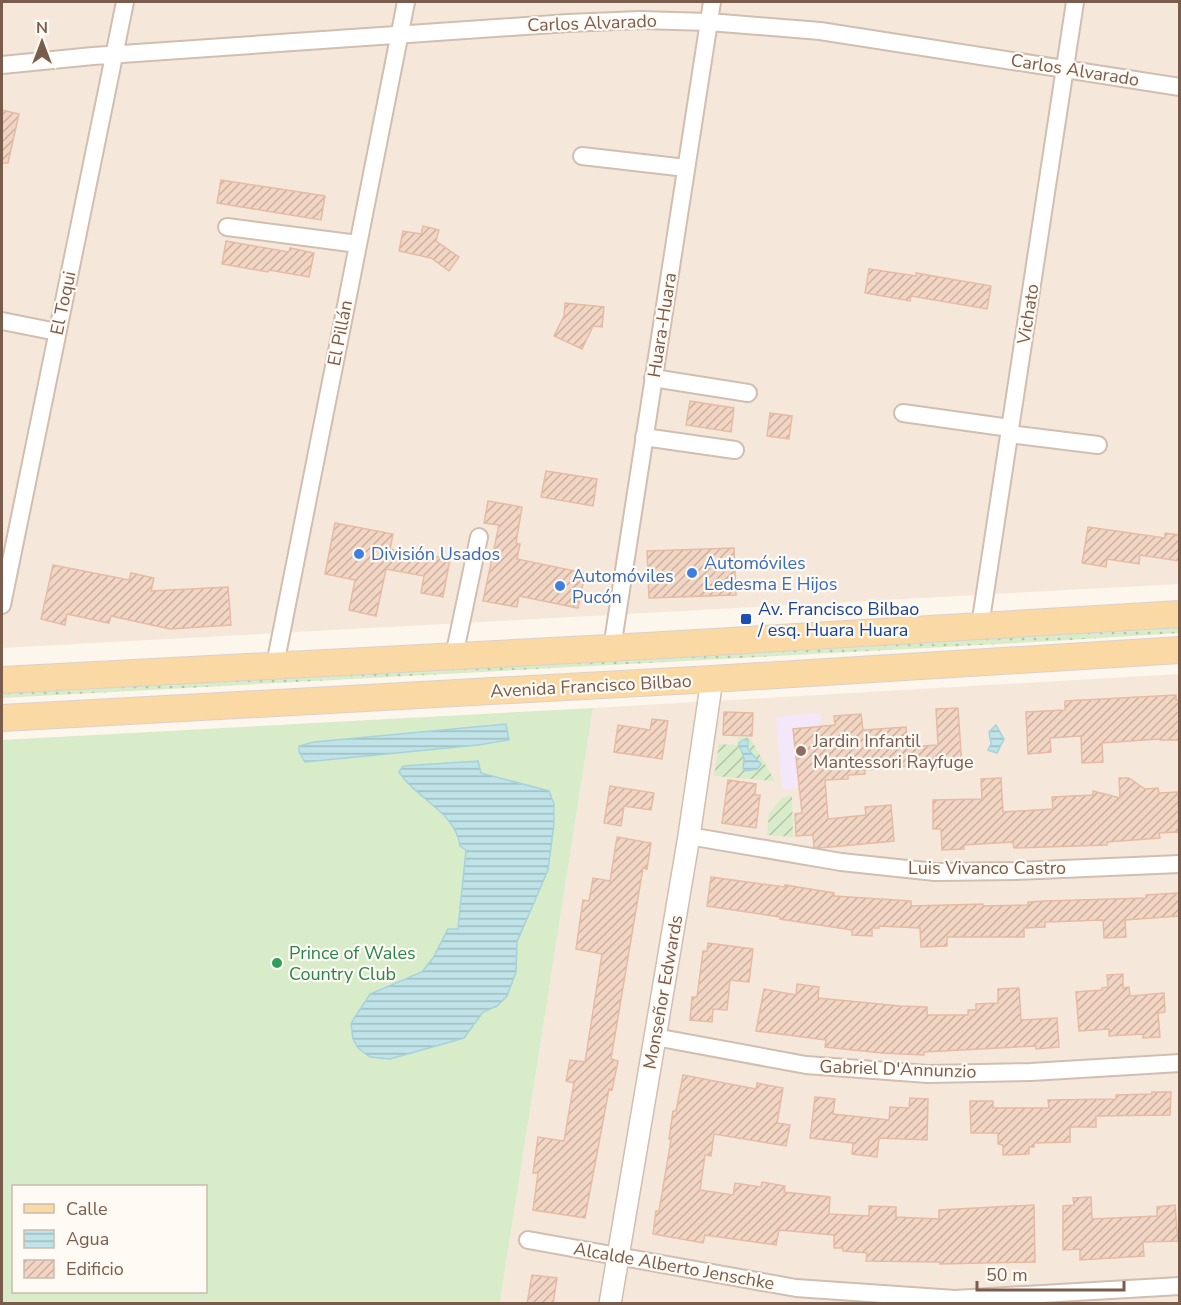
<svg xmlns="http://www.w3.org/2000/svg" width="1181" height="1305" font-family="'Nunito Sans',sans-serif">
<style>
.residential{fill:#f5e8da}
.education{fill:#f3e8fa}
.grass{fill:url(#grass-dots)}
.garden{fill:url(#garden-furrows)}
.pitch{fill:#d8ecc9;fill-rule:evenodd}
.water{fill:url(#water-rules);stroke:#a5d3da;stroke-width:1.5}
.building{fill:url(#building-hatch);stroke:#e6bba3;stroke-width:1.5}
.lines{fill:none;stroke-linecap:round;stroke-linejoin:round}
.minor-casing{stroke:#d1beb0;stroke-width:20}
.tertiary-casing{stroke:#d1beb0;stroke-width:24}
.primary-casing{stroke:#dad1cd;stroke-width:28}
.minor{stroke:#fff;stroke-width:16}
.tertiary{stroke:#fff;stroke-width:21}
.primary{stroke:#fbd9a5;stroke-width:26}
.shop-dot{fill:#3f7fe0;stroke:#fffaf3;stroke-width:2}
.transit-dot{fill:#1a4fb4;stroke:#fffaf3;stroke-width:2}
.education-dot{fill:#8d6e63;stroke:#fffaf3;stroke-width:2}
.leisure-dot{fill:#2e9e5b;stroke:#fffaf3;stroke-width:2}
.labels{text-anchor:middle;stroke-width:4.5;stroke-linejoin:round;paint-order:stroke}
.street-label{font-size:18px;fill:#7a5c4d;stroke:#fffaf3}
.shop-label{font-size:18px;fill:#366cbe;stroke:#fffaf3;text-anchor:start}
.transit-label{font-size:18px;fill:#164399;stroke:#fffaf3;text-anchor:start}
.education-label{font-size:18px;fill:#785e54;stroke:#fffaf3;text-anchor:start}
.leisure-label{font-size:18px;fill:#27864d;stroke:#fffaf3;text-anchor:start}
</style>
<defs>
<pattern id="grass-dots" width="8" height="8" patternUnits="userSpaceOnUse" patternTransform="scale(1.5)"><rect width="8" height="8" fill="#d8ecc9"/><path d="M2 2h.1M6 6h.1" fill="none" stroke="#b4c2a5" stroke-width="1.8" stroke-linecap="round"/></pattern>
<pattern id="garden-furrows" width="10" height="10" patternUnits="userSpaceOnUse" patternTransform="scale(1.5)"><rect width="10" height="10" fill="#d8ecc9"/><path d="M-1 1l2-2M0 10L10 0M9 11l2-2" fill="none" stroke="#b4c2a5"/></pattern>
<pattern id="water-rules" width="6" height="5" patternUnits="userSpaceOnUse" patternTransform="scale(1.5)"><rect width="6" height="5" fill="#bfe3e8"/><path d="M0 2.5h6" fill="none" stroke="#a0bbbe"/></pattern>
<pattern id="building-hatch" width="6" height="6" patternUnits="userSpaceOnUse" patternTransform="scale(1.5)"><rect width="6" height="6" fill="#f3d5c3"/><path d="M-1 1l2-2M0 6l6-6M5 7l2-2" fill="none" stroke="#cab0a1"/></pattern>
</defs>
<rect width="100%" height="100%" fill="#fdf6ec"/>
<path class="residential" d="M2 2H1179V584L2 648Z
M1179 674V1303L500 1304 593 708Z"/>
<path class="education" d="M820 713 826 785 782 789 776 717Z"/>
<path class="grass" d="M1179 626V633L1053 641 2 698V693Z"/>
<path class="garden" d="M738 737 750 738 775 781 714 776 719 744 737 745Z
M792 796 793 837 767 835 769 813 783 797Z"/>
<path class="pitch" d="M593 708 500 1303 2 1304V740ZM14 1186H206V1292H14Z"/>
<path class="water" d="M506 724 509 740 478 745 305 762 299 752V746L314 742Z
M996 725 1004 739 997 753 988 750 991 744 989 732Z
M743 740H748V749L761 764 758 769 744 771C742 766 744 765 744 759 744 754 739 749 739 743Z
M478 761 481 773 549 791 554 804V824L548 870 517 942 516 972 507 996 497 1006 483 1012 464 1038 390 1059 370 1057 358 1048 353 1039 351 1024 355 1017 370 994 422 972 433 958 448 929H458L466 850 460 846C456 812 416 799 399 772L403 766Z"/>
<path class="building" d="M2 110 19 114 8 163H2Z
M221 180 325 196 321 220 217 203Z
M423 226 439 230 436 241 459 257 449 271 431 258 399 251 403 231 421 234Z
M226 241 289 252 290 248 314 253 309 277 269 270 268 272 222 264Z
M869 269 916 276V273L991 286 987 309 911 296 910 301 865 293Z
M565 303 604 307 602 327 593 326 582 349 554 336 564 316Z
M690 401 734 408 731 432 686 425Z
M770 413 792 416 789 439 767 436Z
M546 471 597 479 593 506 541 497Z
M488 501 522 507 516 543 520 544 517 559 585 573 578 608 519 596 517 607 483 601 499 525 484 523Z
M335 523 393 534 390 549 450 559 443 597 421 593 424 576 386 569 376 616 349 610 355 580 325 574Z
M1088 527 1165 538V533L1179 535V561L1140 555 1139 564 1107 559 1106 567 1082 563Z
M734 548 736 595 649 598 647 551Z
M53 565 129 580 131 573 154 578 151 591 228 587 231 625 170 629 111 616 109 623 67 614 65 625 41 619Z
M1176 695V700H1179V740H1160L1159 739 1102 743 1103 762 1082 763 1081 736 1050 738 1051 752 1028 754 1026 712 1065 710V701Z
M958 708 962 767 932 768V764L864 770 865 774 848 775V779L825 780 828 819 866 815 865 807 891 805 894 841 820 848 814 847 813 835 796 836 795 814 802 813 793 729 835 725 834 716 861 714 863 730 906 727 907 747 938 745 936 709Z
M724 712 753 713 752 736 723 735Z
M652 719 668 721 662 759 614 752 618 725 650 730Z
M1001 778 1003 812 1053 809 1052 797 1093 795V791L1120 798 1119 778H1129L1145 789 1158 788 1159 793 1178 792 1179 832 1159 833 1160 838 1107 842V845L1014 848 1013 842 964 845V849L942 850 941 829H933V800L982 799 981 779Z
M728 780 756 784 755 795H760L756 828 722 823Z
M610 786 654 793 651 810 624 806 621 826 604 823Z
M617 837 651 843 647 869 643 868 611 1059 618 1061 612 1090 609 1089 585 1218 533 1210 538 1173H533L538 1137 564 1141 574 1083 566 1081 570 1060 585 1062 602 954 576 949 583 900 589 901 593 878 610 881Z
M711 877 785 887V885L834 893V896L911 901V906L983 904V906L1028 905V902L1044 901 1146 898V895L1179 893V916L1125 920 1126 937 1104 938 1103 920 1045 922V927L1024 928V937H947V946L921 947 920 928 879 926V928H872V936L852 935V930L780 919V917L707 906Z
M708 943 753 949 749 982 730 980 727 1010 713 1009 712 1022 690 1020 692 997H697L703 951H707Z
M1123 974V988L1129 987 1130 996 1164 993 1165 1012 1158 1013 1160 1037 1143 1038V1034L1109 1036V1029L1079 1031 1076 992 1102 990V988L1108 987 1107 975Z
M797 984 819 987 818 998 900 1006 927 1007V1015H968V1010H976V1004L998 1003V989L1019 988 1021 1020 1057 1018 1059 1047 1036 1049V1046L924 1052V1055L882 1053 825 1047 826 1040 756 1031 764 989 796 995Z
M683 1075 756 1089 757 1083 783 1088 777 1123 790 1125 786 1146 714 1134 711 1156 705 1155 700 1190 733 1195 735 1183 761 1187 762 1182 785 1186 784 1192 830 1197 829 1214 869 1216V1206L896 1207V1217L939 1219V1210L1034 1205 1035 1262 940 1264V1262L866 1261 867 1253 843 1251V1248H834V1235L779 1230 776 1245 705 1235 703 1243 653 1234 656 1211H659L671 1140 669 1139 673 1111H676Z
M1152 1092H1171L1170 1115 1096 1116V1127H1070V1142L1034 1143V1147H1029V1154L1003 1155V1145L998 1144V1133H971L970 1101H993V1108H1049L1048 1100 1116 1099V1095L1152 1094Z
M815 1097 835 1099 833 1114 889 1120 890 1107 909 1108 910 1098 928 1099 927 1140 879 1138 877 1157 852 1154 853 1143 810 1138Z
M1091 1197 1092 1219 1157 1216V1207L1175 1205 1178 1241 1143 1242 1144 1256 1080 1260V1249L1063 1250V1206L1074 1205 1073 1198Z
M532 1275 557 1278 553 1304H527Z"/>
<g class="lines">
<g class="minor-casing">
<path id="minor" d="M2 65 93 56 568 23 640 20 709 22 820 31 1180 87
M582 156 686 168
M227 227 358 244
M2 321 57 332
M653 378 748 393
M903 413 1010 428
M1009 434 1098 445
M644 437 735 450
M2 605 125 2
M980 626 1075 2
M612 648 712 2
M454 656 479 537
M275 665 406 2
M689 836 841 862 935 872 1015 871 1180 864
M655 1037 806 1065 928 1074 1031 1072 1180 1063
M528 1240 796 1288 955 1299 1180 1286"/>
</g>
<g class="tertiary-casing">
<path id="tertiary" d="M610 1304 689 836 712 679"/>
</g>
<g class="primary-casing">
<path id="primary" d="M2 680 646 646 1180 614
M2 718 712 679 1180 650"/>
</g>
<use href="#minor" class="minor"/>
<use href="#tertiary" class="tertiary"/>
<use href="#primary" class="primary"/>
</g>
<g class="shop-dot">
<circle cx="359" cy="554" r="6"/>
<circle cx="692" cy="573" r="6"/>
<circle cx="560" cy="586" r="6"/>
</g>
<rect class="transit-dot" x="740" y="613" width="12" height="12" rx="3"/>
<circle class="education-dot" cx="801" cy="751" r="6"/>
<circle class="leisure-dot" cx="277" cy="963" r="6"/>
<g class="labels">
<g class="street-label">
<text transform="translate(592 23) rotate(-2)" y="6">Carlos Alvarado</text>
<text transform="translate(1075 70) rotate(9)" y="6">Carlos Alvarado</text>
<text transform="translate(63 303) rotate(-78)" y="6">El Toqui</text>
<text transform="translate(1028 314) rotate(-81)" y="6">Vichato</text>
<text transform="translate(662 325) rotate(-81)" y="6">Huara-Huara</text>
<text transform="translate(340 333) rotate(-79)" y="6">El Pillán</text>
<text transform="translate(591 686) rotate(-3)" y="6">Avenida Francisco Bilbao</text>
<text x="987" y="874">Luis Vivanco Castro</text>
<text transform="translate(663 992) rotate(-80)" y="6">Monseñor Edwards</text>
<text transform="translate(898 1069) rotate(2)" y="6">Gabriel D'Annunzio</text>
<text transform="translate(674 1266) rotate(10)" y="6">Alcalde Alberto Jenschke</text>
</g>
<g class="shop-label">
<text x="371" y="560">División Usados</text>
<text x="704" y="569">Automóviles<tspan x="704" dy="21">Ledesma E Hijos</tspan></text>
<text x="572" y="582">Automóviles<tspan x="572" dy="21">Pucón</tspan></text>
</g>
<g class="transit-label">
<text x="758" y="615">Av. Francisco Bilbao<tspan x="758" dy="21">/ esq. Huara Huara</tspan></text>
</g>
<g class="education-label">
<text x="813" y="747">Jardin Infantil<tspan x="813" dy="21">Mantessori Rayfuge</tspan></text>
</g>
<g class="leisure-label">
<text x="289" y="959">Prince of Wales<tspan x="289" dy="21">Country Club</tspan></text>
</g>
</g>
<rect width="1181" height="1305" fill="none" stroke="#7a5c4d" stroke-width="6"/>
<rect x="12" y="1185" width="195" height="108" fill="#fffaf3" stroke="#cabbb1" stroke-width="1.5"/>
<rect x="24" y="1204" width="30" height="9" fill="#fbd9a5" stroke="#cabbb1" stroke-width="1.5"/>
<text x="66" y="1215" font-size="18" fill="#7a5c4d">Calle</text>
<rect x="24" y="1230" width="30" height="18" fill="url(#water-rules)" stroke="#cabbb1" stroke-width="1.5"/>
<text x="66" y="1245" font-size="18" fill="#7a5c4d">Agua</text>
<rect x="24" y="1260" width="30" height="18" fill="url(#building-hatch)" stroke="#cabbb1" stroke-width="1.5"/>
<text x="66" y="1275" font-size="18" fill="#7a5c4d">Edificio</text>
<g transform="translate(42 42)" stroke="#fffaf3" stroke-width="4.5" paint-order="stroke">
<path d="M0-4.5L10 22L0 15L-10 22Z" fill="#7a5c4d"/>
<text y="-9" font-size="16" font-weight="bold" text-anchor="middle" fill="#7a5c4d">N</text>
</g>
<path d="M977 1281v9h147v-9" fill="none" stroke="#7a5c4d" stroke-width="3"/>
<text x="986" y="1281" font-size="18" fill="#7a5c4d" stroke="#fffaf3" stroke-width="4.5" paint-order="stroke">50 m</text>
</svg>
